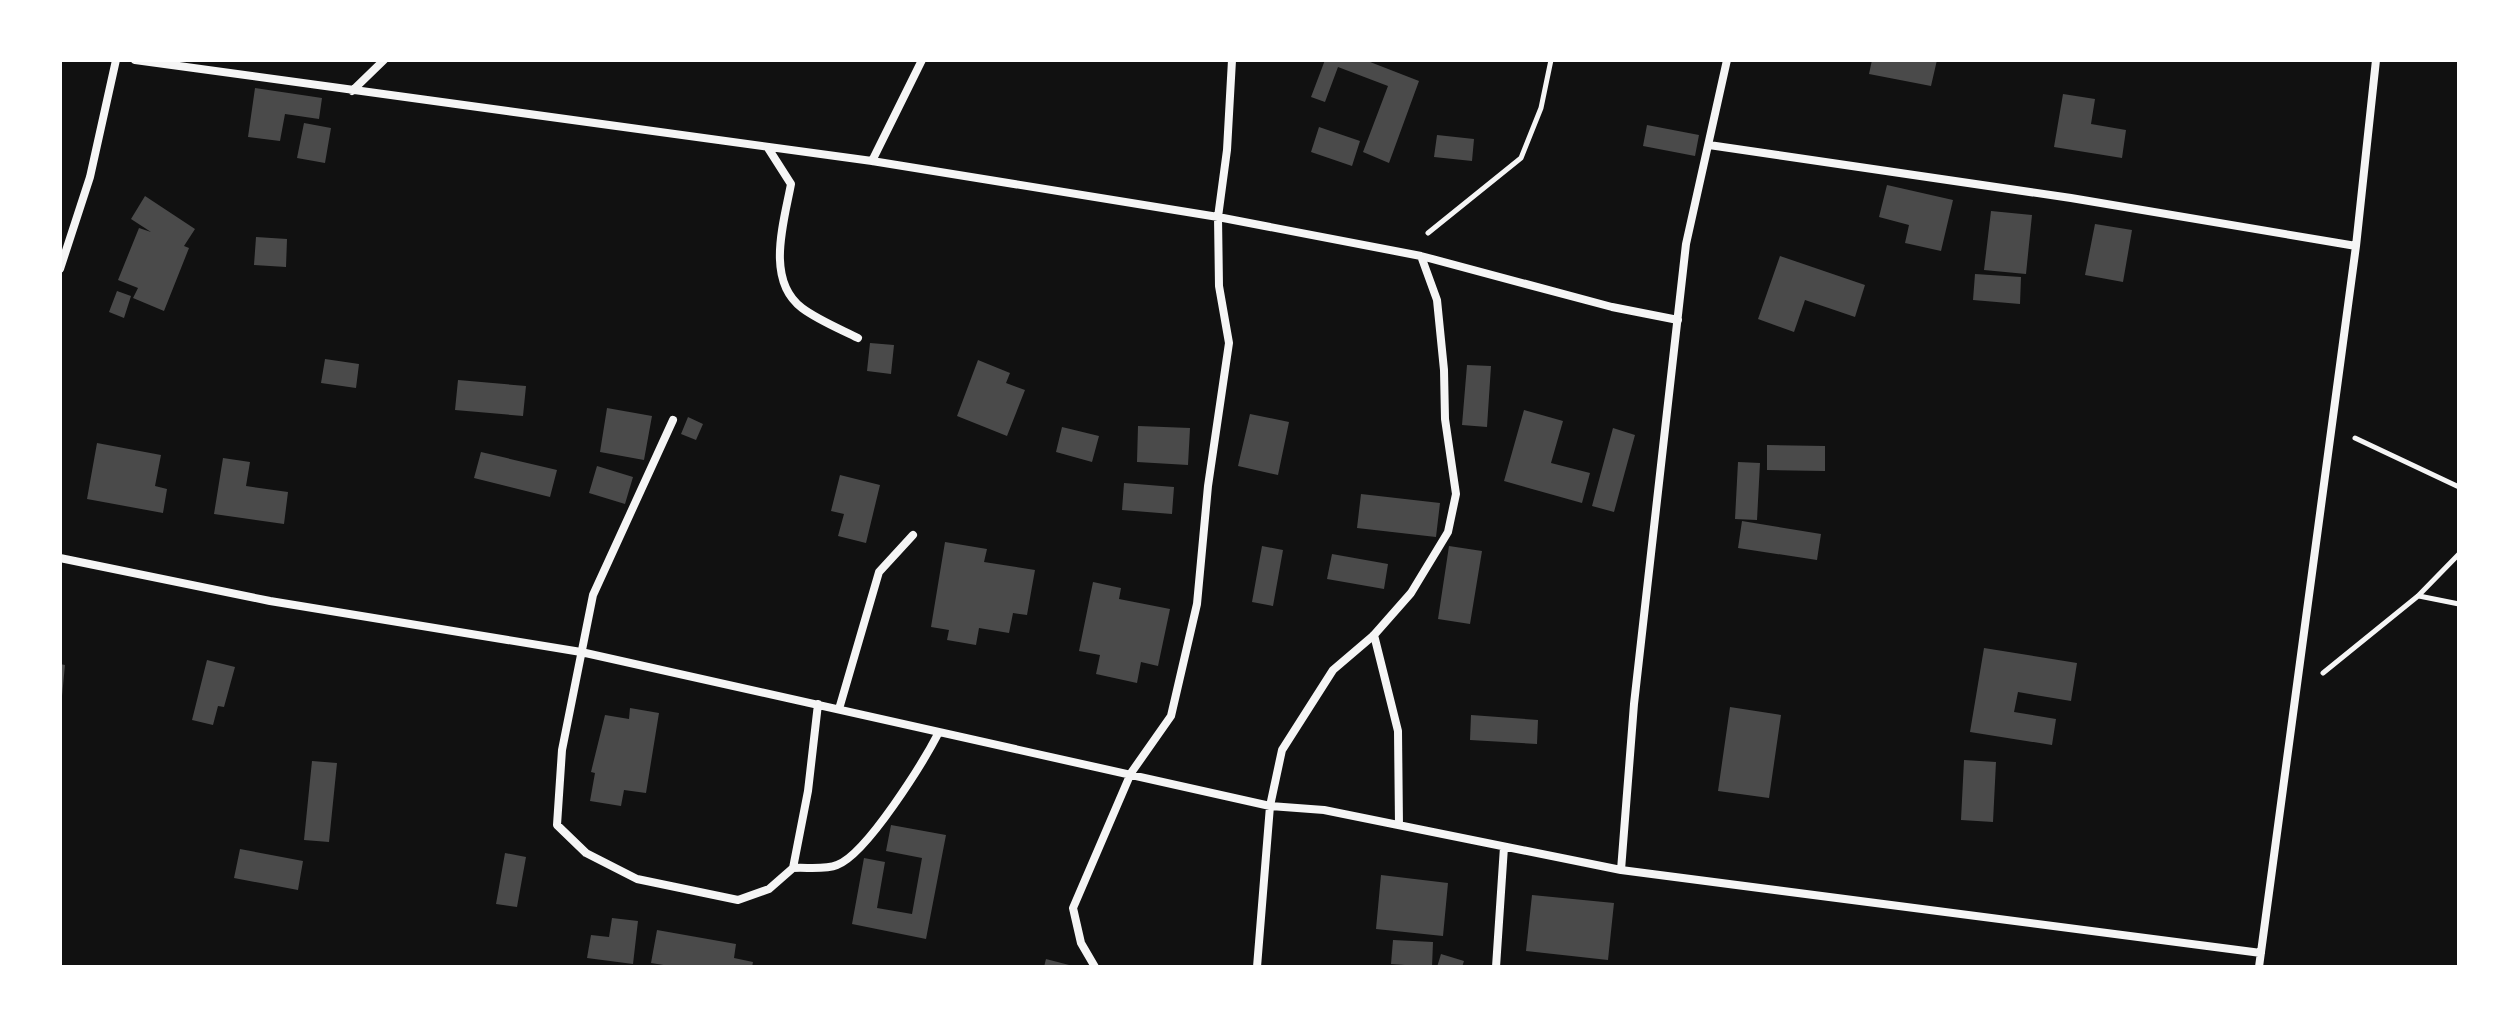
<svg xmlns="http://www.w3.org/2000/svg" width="2519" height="1027" font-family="'DejaVu Sans',sans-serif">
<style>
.building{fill:#4a4a4a}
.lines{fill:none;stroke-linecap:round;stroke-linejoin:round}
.path{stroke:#f5f5f5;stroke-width:5}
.minor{stroke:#f5f5f5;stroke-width:8}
</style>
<rect width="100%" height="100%" fill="#111"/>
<path class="building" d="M1325 60H1365L1419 81 1389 163 1363 152 1388 86 1338 67 1325 102 1311 97Z
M1872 60H1937L1931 86 1869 74Z
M255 88 322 98 319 119 285 114 280 141 248 137Z
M2063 94 2095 99 2091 124 2126 130 2122 158 2054 147Z
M304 123 331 128 325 163 297 158Z
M1647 125 1699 135 1695 156 1643 146Z
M1319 127 1360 141 1352 166 1311 152Z
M1437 135 1474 139 1472 161 1434 157Z
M1887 185 1953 200 1941 251 1905 243 1909 225 1879 217Z
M145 196 195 229 184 246 189 248 164 311 133 298 138 288 118 280 139 228 151 232 131 219Z
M1991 211 2032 215 2026 274 1984 270Z
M2095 224 2132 230 2123 282 2085 275Z
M256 237 287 239 286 267 254 265Z
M1780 256 1865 285 1855 317 1805 300 1794 332 1758 319Z
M1975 274 2021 277 2020 304 1973 300Z
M117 291 131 296 124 318 109 312Z
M870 343 894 345 891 374 867 371Z
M325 359 359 364 356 388 321 383Z
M978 360 1010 373 1006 383 1025 390 1007 436 957 416Z
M1467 365 1491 366 1487 427 1462 425Z
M458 380 526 386 523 416 455 410Z
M607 408 652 416 644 460 600 452Z
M1524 410 1563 421 1551 463 1590 473 1582 503 1504 481Z
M1250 414 1289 422 1278 475 1238 466Z
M688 417 703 424 696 440 681 434Z
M1138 426 1190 428 1188 465 1137 462Z
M1062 427 1099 436 1092 462 1056 452Z
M1613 428 1635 435 1614 512 1592 506Z
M97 443 161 455 155 486 167 489 163 513 87 499Z
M1767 445 1825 446V471L1767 470Z
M481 452 557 470 550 497 474 478Z
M223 458 250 462 246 486 288 492 284 524 214 514Z
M1738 462 1760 463 1757 520 1735 519Z
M597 466 633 477 625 504 589 493Z
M840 475 880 485 866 543 838 536 844 514 831 511Z
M1124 483 1174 487 1172 514 1122 510Z
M1361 494 1440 503 1436 537 1357 528Z
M1742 521 1821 534 1817 560 1738 548Z
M945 542 987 549 984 562 1035 570 1027 615 1013 613 1009 633 979 628 976 645 947 640 949 630 931 627Z
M1262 546 1283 550 1273 606 1252 602Z
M1449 546 1482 551 1470 624 1438 619Z
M1332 554 1388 564 1384 589 1327 579Z
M1093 582 1121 588 1119 599 1170 609 1158 666 1141 662 1137 683 1096 674 1100 655 1079 651Z
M1984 648 2077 663 2071 701 2018 692 2014 712 2056 719 2052 745 1970 732Z
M207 660 235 667 224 707 218 706 213 725 192 720Z
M60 664 65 665 62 696H60Z
M1730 707 1781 715 1769 798 1718 791Z
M630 708 659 713 646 793 624 790 621 806 590 801 595 773 591 772 605 715 629 719Z
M1471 715 1538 720 1537 744 1470 740Z
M1964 760 1996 762 1993 822 1961 820Z
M312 761 337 763 329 842 304 840Z
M891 825 946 835 926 939 852 924 864 858 885 862 877 908 912 914 922 858 886 851Z
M240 849 303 861 298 890 234 878Z
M505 853 526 857 517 907 496 904Z
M1381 875 1448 883 1443 936 1376 929Z
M1532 895 1614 903 1608 960 1526 951Z
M612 918 638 921 633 964 587 958 591 935 609 937Z
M657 930 736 944 734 958 753 962 752 967H676L651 963Z
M1393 940 1433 942 1432 967 1391 964Z
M1441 954 1464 961 1462 967H1437Z
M1046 959 1073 966 1072 967H1044Z"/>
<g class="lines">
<path class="path" d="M1428 233 1521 158 1541 108 1551 60
M2355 438 2459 487
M2419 596 2459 604
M2323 673 2418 596 2459 554"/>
<path class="minor" d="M135 60 872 161 1218 217 1421 256 1612 307 1678 320
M352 91 384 60
M1709 145 2071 198 2356 246
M768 148 791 184C784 222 765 280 802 308 818 320 840 329 858 338
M872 161 922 60
M60 269 90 177 116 60
M673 420 593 595 562 750 557 825 586 853 637 879 738 900 769 889 793 868 808 791 818 704
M60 558 270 601 581 652 1270 806 1324 810 1621 870 2261 953
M1374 635 1398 731 1399 825
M839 709 879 572 913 535
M793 868C806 867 825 870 837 865 867 854 924 761 939 732
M1621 870 1634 704 1686 244 1727 60
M1095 967 1081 943 1073 908 1131 773 1171 716 1197 604 1208 486 1229 343 1219 286 1218 217 1227 150 1232 60
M1257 967 1270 806 1282 750 1333 670 1374 635 1411 593 1448 532 1456 494 1445 419 1444 370 1437 300 1421 256
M1496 967 1504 847
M2259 967 2356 246 2376 60"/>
</g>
<rect width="2519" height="1027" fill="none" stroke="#ffffff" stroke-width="124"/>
</svg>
